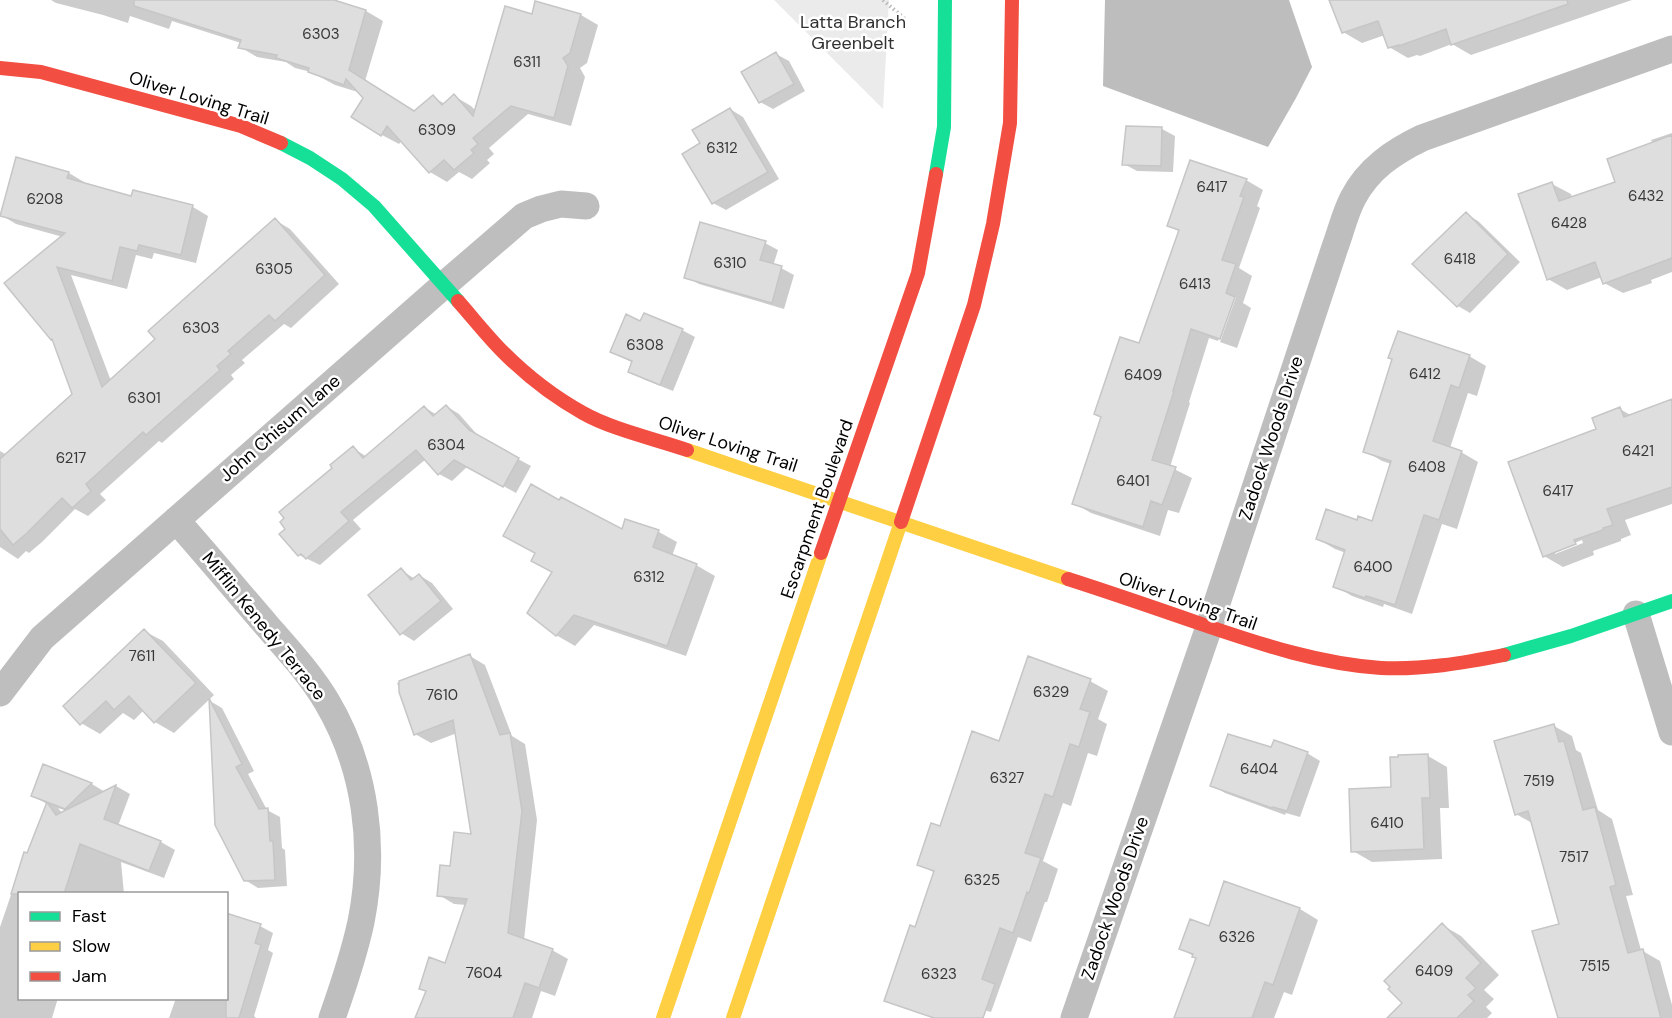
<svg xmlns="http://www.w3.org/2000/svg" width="1672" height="1018" font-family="'DM Sans',sans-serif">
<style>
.green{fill:#ebebeb}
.water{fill:#bdbdbd}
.shadow{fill:#0003;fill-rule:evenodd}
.building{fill:#dedede;stroke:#c6c6c6;stroke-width:1.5}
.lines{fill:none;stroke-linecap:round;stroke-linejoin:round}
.path{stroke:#b9b9b9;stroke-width:4;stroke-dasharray:1.5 3;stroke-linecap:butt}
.street{stroke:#bebebe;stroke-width:27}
.fast{stroke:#16e098;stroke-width:14}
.slow{stroke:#ffcf43;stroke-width:14}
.jam{stroke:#f24e42;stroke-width:14}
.labels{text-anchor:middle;stroke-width:5;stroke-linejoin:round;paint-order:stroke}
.number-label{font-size:15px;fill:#383838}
.park-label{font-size:18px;fill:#313131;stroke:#fff}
.street-label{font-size:18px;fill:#000;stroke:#fff}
</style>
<rect width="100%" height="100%" fill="#fff"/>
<path class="green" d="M774 0H889L883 109Z"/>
<path class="water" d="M1105 0H1289L1312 67 1296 98 1268 147 1103 86Z"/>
<path class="shadow" d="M51 0H329L366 11 383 21 365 81 414 113 433 97 445 104 454 96 471 106 476 111 533 16 536 3 581 15 598 25 587 63 580 68 585 77 571 126 528 114 489 148 494 154 487 160 490 163 472 179 459 172 447 182 430 172 402 140 399 144 382 135 365 97 361 93 335 85 311 72 295 68 286 62 257 57 240 47 241 43 172 21 169 29 130 16 128 23 103 15 56 3Z
M1331 0H1632L1471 55 1452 44 1420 56 1417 55 1408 58 1389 47 1385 35 1362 43 1343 32Z
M776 54 789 61 805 91 773 109 760 102Z
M730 109 743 117 779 179 726 210 713 203Z
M1162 129 1175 136 1173 172 1137 171 1124 164Z
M1672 133V272L1651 280 1652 283 1623 293 1604 283 1602 277 1567 290 1548 279 1552 184 1571 194 1572 198 1617 182 1653 144 1651 140Z
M69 173 84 182 83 184 132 198 134 192 193 207 208 216 196 263 154 253 152 259 136 255 127 289 71 275 111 381 157 339 275 220 290 229 339 284 291 328 284 324 242 360 245 363 231 375 234 379 162 443 159 441 100 494 106 500 88 516 75 509 42 542 29 553 26 551 18 559 0 547V451L7 455 74 394 54 340 6 283 63 237 16 224 1 215Z
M1246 180 1263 190 1257 206 1260 208 1239 268 1252 276 1243 303 1251 308 1237 348 1220 342 1236 297H1233L1218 341 1209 338 1189 402 1190 403 1170 467 1192 478 1179 513 1168 510 1160 536 1091 513 1074 503 1140 345 1180 232 1168 225Z
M1466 214 1478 221 1520 262 1470 313 1458 306Z
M765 243 778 250 773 266 781 268 794 275 784 309 699 284 686 277Z
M641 323 682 330 695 337 673 391 643 379 630 371 633 363 612 352Z
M1469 356 1486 366 1477 396 1468 393 1450 448 1461 452 1478 462 1457 529 1442 524 1412 614 1384 604 1383 607 1352 596 1335 586 1346 553 1335 549 1318 539 1358 522 1373 523 1391 464 1382 461 1365 451Z
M1672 403V504L1625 520 1631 535 1621 539V541L1593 551 1594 555 1563 567 1544 556 1598 430 1620 409 1632 416ZM1582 540 1583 543 1555 554V551Z
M446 406 459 414 481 439 531 466 516 493 468 466 452 481 439 474 426 459 353 520 361 529 320 565 299 555 334 468 353 448 367 457 424 407 437 415Z
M560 502 623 531 626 521 659 532 677 542 672 556 696 565 715 576 686 656 594 625 575 646 556 635 554 572Z
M401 570 415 579 419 575 432 583 453 609 414 641 401 633Z
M144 631 163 641 214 695 174 733 155 722 144 710 134 720 123 713 100 734 81 723Z
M470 656 485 665 512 736 525 744 537 820 524 940 552 950 568 959 555 996 541 991 532 1018H416L427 992 421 988 446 965 467 905 454 904 439 895 451 868 473 836 457 733 431 743 415 734 397 683Z
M1090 681 1108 691 1098 719 1107 724 1097 756 1088 753 1071 806 1063 803 1043 861 1058 869 1047 902H1045L1031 942 1018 937 991 1012 911 990 916 929 935 873 919 864 941 828 1000 743Z
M210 701 222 708 254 771 248 774 267 810 280 817 282 848 285 850 287 886 258 888 245 880Z
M1554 726 1572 736 1576 750 1581 753 1598 810 1612 819 1633 895 1626 896 1641 950 1660 961 1672 1005V1018H1591L1560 925 1532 823 1516 814Z
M1272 749 1307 753 1320 761 1300 817 1286 813 1285 815 1225 793 1212 785Z
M1428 756 1447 767 1449 808H1440L1442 859 1372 862 1353 851 1392 789Z
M44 766 92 784 105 792 116 786 130 794 118 826 161 842 175 850 164 878 121 862 124 894H20V998H58L52 1018H0V927L25 854 28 855 47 804 33 796ZM58 808 67 811 63 814Z
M1300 909 1318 920 1292 995 1284 992 1274 1018H1176L1197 958 1181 949 1210 928Z
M1442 925 1461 936 1499 975 1484 990 1494 999 1486 1007 1492 1013 1487 1018H1404V1003Z
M260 926 273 933 268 950 273 953 254 1016 256 1018H169L176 998H226Z"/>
<path class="building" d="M134 0H334L366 10 349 70 414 111 433 95 442 105 454 94 473 116 505 6 532 14 535 1 581 14 570 53 563 58 568 66 554 118 511 106 473 138 478 144 471 150 474 153 454 170 444 160 429 173 387 126 381 136 351 117 363 98 346 79 344 85 308 72 309 68 276 58 277 55 238 48 241 40 134 6Z
M1329 0H1567L1568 4 1451 45 1446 29 1399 46V45L1388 48 1378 21 1342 33Z
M776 52 794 84 759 103 741 72Z
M730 108 768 172 712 204 682 154 700 143 692 130Z
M1126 126 1162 127 1161 166 1122 165Z
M1672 135V258L1603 284 1595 262 1547 280 1518 194 1552 182 1559 201 1615 182 1607 159Z
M16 157 69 172 67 178 131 196 133 190 193 205 181 255 139 245 137 251 120 247 112 281 57 267 102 387 155 339 148 331 275 218 325 275 275 321 269 315 228 351 231 354 217 366 220 370 146 435 143 432 86 484 91 491 72 508 62 498 27 533 13 545 0 529V459L72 394 52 339 51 340 4 283 65 233 0 216Z
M1190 160 1247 179 1240 196 1244 197 1222 260 1236 264 1226 293 1235 297 1220 339 1191 329 1173 391H1174L1152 460 1176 467 1162 505 1151 501 1143 527 1072 504 1101 417 1094 414 1120 337 1139 343 1179 230 1167 226Z
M1466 212 1508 254 1457 307 1412 264Z
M700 222 766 241 760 260 782 266 772 303 684 278Z
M644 313 683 329 660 385 628 372 632 361 610 352 626 314 640 321Z
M1398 331 1470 355 1459 388 1451 385 1433 441 1462 451 1439 520 1424 515 1395 605 1366 596 1365 598 1333 587 1345 550 1316 539 1326 509 1357 520 1358 516 1372 521 1391 461 1363 452 1392 359 1388 358Z
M1672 399V487L1607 509 1613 525 1603 528V530L1574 540 1576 544 1543 557 1508 462 1596 429 1592 418 1620 407 1624 417Z
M446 405 469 430 519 458 503 487 454 460 438 475 416 450 341 512 349 521 306 559 301 554 298 556 279 534 285 529 280 522 284 518 279 512 332 468 330 465 353 446 363 458 424 406 433 416Z
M531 484 559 500 561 497 622 529 625 519 659 530 653 547 697 564 667 646 574 615 556 636 527 613 552 572 531 561 535 553 503 536Z
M401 568 411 580 419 574 441 601 400 635 368 595Z
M144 629 196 683 154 723 129 696 114 710 106 701 80 725 63 706Z
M470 654 500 735 510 733 522 811 508 933 553 949 539 988 525 983 513 1018H415L426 991 419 989 429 957 445 963 467 899 437 896 440 865 450 866 454 832 471 834 453 720 414 735 399 692V681Z
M1028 656 1091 679 1080 709 1090 712 1079 747 1070 744 1053 797 1045 794 1025 853 1041 858 1029 893 1027 892 1013 933 1000 928 982 979 995 984 983 1018H934L884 1001 910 925 915 927 934 871 917 865 931 823 940 826 972 731 999 741Z
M209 698 242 764 236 767 259 809 268 808 270 841H273L275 880 244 881 215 825Z
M1554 724 1559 742 1564 741 1583 810 1595 807 1616 885 1610 887 1628 953 1643 949 1661 1018H1558L1532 931 1559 924 1528 811 1515 815 1494 741Z
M1228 734 1271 747 1274 740 1308 752 1287 811 1273 807 1272 808 1210 786Z
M1428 754 1430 798H1422L1424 849 1351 852 1349 789 1391 787 1390 757H1398V755Z
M43 764 92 783 65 809 47 802 56 815 116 785 104 819 161 841 149 871 80 844 64 894H11L24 852 27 853 47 802 31 796Z
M1224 881 1300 908 1273 985 1265 982 1252 1018H1174L1196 958 1192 957 1193 954 1179 949 1190 919 1209 926Z
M226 913 261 924 255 943 261 945 239 1018H226Z
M1442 923 1481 963 1466 978 1476 988 1468 995 1474 1001 1457 1018H1387L1402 1003 1388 989 1390 987 1384 981Z"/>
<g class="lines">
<path class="path" d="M883 0 906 20"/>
<path class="street" d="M176 520C207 555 237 591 268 627 289 651 311 675 327 702 366 768 376 847 361 922 354 954 343 987 332 1018
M1636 614 1672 732
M0 693 42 638 444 285 524 216 541 209 561 204 586 206
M1074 1018 1209 627 1335 247C1341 231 1345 213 1353 198 1368 169 1393 152 1422 138L1672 49"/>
<path class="fast" d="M281 143 310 158 342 179 374 206 458 301
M936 174 944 127 945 0
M1504 655 1571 636 1672 601"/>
<path class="slow" d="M687 450 1068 579
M663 1018 821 553
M733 1018 901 522"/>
<path class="jam" d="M0 68 41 72 241 126 281 143
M458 301C473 318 487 336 503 352 527 376 554 397 583 413 611 429 655 439 687 450
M901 522 974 305 993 224 1010 123 1012 0
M821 553 918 273 936 174
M1068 579C1115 594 1161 610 1207 626 1263 645 1321 664 1381 668 1422 670 1463 663 1504 655"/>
</g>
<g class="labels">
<g class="number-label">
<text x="321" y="39">6303</text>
<text x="527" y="67">6311</text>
<text x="437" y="135">6309</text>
<text x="722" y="153">6312</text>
<text x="1212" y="192">6417</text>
<text x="1646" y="201">6432</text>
<text x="45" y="204">6208</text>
<text x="1569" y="228">6428</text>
<text x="1460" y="264">6418</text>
<text x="730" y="268">6310</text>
<text x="274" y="274">6305</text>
<text x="1195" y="289">6413</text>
<text x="201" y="333">6303</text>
<text x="645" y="350">6308</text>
<text x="1425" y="379">6412</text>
<text x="1143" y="380">6409</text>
<text x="144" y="403">6301</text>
<text x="446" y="450">6304</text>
<text x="1638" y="456">6421</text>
<text x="71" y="463">6217</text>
<text x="1427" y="472">6408</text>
<text x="1133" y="486">6401</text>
<text x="1558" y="496">6417</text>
<text x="1373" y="572">6400</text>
<text x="649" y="582">6312</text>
<text x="142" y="661">7611</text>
<text x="1051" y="697">6329</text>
<text x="442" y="700">7610</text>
<text x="1259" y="774">6404</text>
<text x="1007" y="783">6327</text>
<text x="1539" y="786">7519</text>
<text x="1387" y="828">6410</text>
<text x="1574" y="862">7517</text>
<text x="982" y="885">6325</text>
<text x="1237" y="942">6326</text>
<text x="1595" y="971">7515</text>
<text x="1434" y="976">6409</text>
<text x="484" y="978">7604</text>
<text x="939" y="979">6323</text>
</g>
<g class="park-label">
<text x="853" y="28">Latta Branch<tspan x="853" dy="21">Greenbelt</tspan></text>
</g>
<g class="street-label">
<text transform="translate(199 98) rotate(17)" y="6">Oliver Loving Trail</text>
<text transform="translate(280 428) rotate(-41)" y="6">John Chisum Lane</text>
<text transform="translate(1271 438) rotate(-72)" y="6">Zadock Woods Drive</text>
<text transform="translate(728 444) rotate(18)" y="6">Oliver Loving Trail</text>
<text transform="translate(817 509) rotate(-71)" y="6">Escarpment Boulevard</text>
<text transform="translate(1188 601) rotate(19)" y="6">Oliver Loving Trail</text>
<text transform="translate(264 626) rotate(51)" y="6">Mifflin Kenedy Terrace</text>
<text transform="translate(1115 898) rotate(-71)" y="6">Zadock Woods Drive</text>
</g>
</g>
<rect x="18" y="892" width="210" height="108" fill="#ffffff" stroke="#999999" stroke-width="1.5"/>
<rect x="30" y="912" width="30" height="9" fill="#16e098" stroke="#999999" stroke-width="1.5"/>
<text x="72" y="922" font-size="18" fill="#000000">Fast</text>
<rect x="30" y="942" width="30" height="9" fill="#ffcf43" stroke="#999999" stroke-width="1.5"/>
<text x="72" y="952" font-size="18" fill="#000000">Slow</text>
<rect x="30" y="972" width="30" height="9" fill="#f24e42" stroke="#999999" stroke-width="1.5"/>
<text x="72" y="982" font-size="18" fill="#000000">Jam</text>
</svg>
